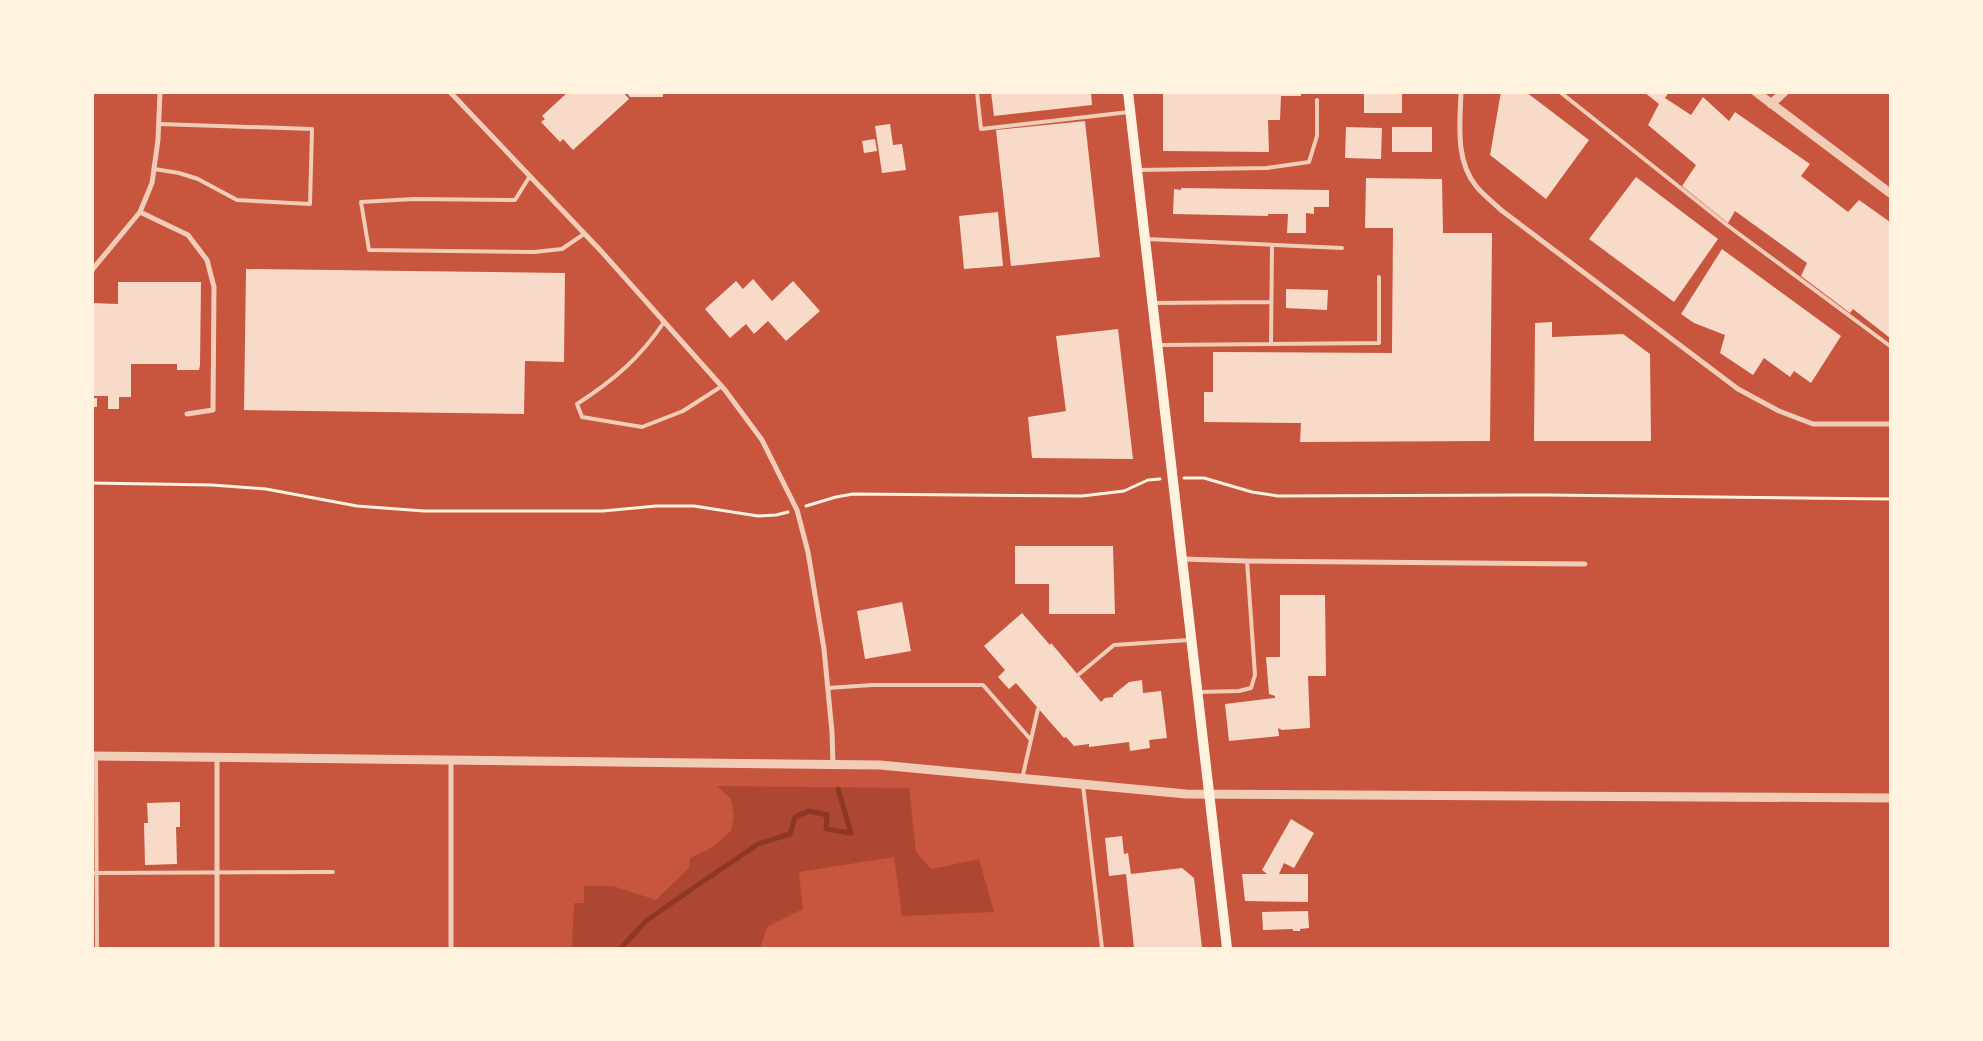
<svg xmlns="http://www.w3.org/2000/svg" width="1983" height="1041" font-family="Helvetica,sans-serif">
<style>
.green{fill:#ae4732}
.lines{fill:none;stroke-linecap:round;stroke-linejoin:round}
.stream{stroke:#8f3625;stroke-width:5}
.building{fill:#f7dbc8}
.path{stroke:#fff3e0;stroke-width:3}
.service{stroke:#f1ccb7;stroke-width:4}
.minor{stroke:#f1ccb7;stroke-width:5}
.tertiary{stroke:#f1ccb7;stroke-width:9}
.secondary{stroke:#fff3e0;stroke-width:10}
</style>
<rect width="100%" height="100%" fill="#c8553d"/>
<path class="green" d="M717 786 909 788 916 852 931 869 979 859 994 912 902 916 894 857 799 872 803 909 767 927 760 948H572L574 903H584V886H613L656 900 689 868 690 858 711 848 731 831 734 815 731 799Z"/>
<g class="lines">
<path class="stream" d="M621 948 646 921 686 893 758 844 790 834 795 817 809 811 827 815 826 829 851 833 838 789"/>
</g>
<path class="building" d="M568 92H623L629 99 573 150 563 139 560 142 541 122 545 119 542 116Z
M626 92H663V97H630Z
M991 92H1091L1092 105 994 116Z
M1163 92H1301V96H1281L1280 120H1268L1269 152 1163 151Z
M1364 92H1402V113H1364Z
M1501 92H1526L1589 140 1546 199 1490 155Z
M1644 92H1669L1665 98 1691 115 1703 97 1729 121 1735 112 1810 164 1801 176 1848 212 1859 200 1890 222V338L1853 309 1850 313 1801 276 1807 263 1735 211 1728 223 1682 186 1696 165 1648 125 1659 104Z
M1085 121 1100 257 1011 266 996 130Z
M890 124 893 145 902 144 906 170 882 173 875 126Z
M1346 127 1382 128 1381 159 1345 158Z
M1392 127H1432V152H1392Z
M875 139 877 151 864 153 862 141Z
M1636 177 1718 239 1674 302 1589 239Z
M1366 178 1442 179 1443 233H1492L1490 441 1300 442 1301 423 1204 422V392H1213V352L1392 353 1393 228H1365Z
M1181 188 1329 190V207H1314V214L1306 213V233H1287L1288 214H1268V216L1173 214 1174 189 1181 190Z
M998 212 1003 266 964 269 959 216Z
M1722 249 1841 336 1811 383 1794 371 1790 377 1764 358 1753 375 1720 353 1725 335 1694 323 1681 314Z
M246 269 565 273 564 362 525 361 524 414 244 410Z
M753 279 772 301 793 281 820 311 786 341 768 321 754 334 746 324 730 338 705 309 736 281 743 289Z
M118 282H201L200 365 199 370H177V364H131V397H119V409H108V396H92V303L118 304Z
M1286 289 1328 290 1327 310 1286 308Z
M1552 322V337L1623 334 1650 354 1651 441H1534L1535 323Z
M1118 329 1133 459 1032 458 1028 417 1066 411 1056 336Z
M92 398H97V407H92Z
M1015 546H1113L1115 614H1049V584H1015Z
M1280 595H1325L1326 676H1308L1310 728 1282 730 1278 728 1279 736 1229 741 1225 704 1275 698V696L1269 694 1266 657H1280Z
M902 602 911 651 865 659 857 611Z
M1022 613 1050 645 1051 643 1101 702 1105 698 1113 697V695L1129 682 1142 680 1143 693 1161 691 1167 738 1149 740 1150 748 1130 751 1129 742 1089 747V744L1074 746 1066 737 1064 738 1016 683 1009 689 998 677 1005 670 984 646Z
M180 802V827H176L177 864 145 865 144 823H148L147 803Z
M1291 819 1314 833 1294 868 1284 863 1279 874H1308V902L1245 901 1242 874H1267L1262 870Z
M1122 836 1124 854 1128 853 1131 874 1182 868 1194 878 1202 948H1134L1126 874 1109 876 1105 838Z
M1308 911 1309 928 1300 929V931H1293V929L1263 930 1262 912Z"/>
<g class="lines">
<path class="path" d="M1184 478H1204L1252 492 1278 496 1548 495 1890 499
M92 483 212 485 266 489 357 506 424 511H603L656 506H694L758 516 776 515 788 512
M806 506 836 497 853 494 1082 496 1124 491 1148 480 1160 479"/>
<path class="service" d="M977 92 981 129 1129 112
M1560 92 1727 225 1890 346
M154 169 179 173 198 179 237 200 310 204 312 129 159 124
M1138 170 1267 168 1309 162 1317 136V100
M530 176 515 200 414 199 361 202 369 250 534 252 562 249 584 234
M1146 239 1342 248
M1153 303 1271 302
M664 322C640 358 614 380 577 404L582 417 642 427 683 411 722 386
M1271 344 1272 245
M1158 345 1379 343V277
M1078 675 1114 645 1189 640
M828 688 872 685H983L1031 740
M1199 692 1239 691 1251 688 1255 675 1247 561
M96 756 97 948
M1022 779 1038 709
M1083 785 1102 948
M92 873 333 872"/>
<path class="minor" d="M450 92 601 251 725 390 762 440 797 510 808 552 824 649 832 732 833 764
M1461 92C1460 123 1455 160 1476 186 1483 195 1493 202 1501 210L1738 389 1779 411 1813 424H1890
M140 212 188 235 207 260 214 287 213 410 187 414
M92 270 140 212 152 183 158 140 160 92
M1182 559 1247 561 1585 564
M217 757V948
M451 948V759"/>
<path class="tertiary" d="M1756 92 1890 193
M1771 104 1784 92
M92 756 880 765 1186 794 1890 798"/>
<path class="secondary" d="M1128 92 1227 948"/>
</g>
<rect width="1983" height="1041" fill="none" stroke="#fff3e0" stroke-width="188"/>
</svg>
